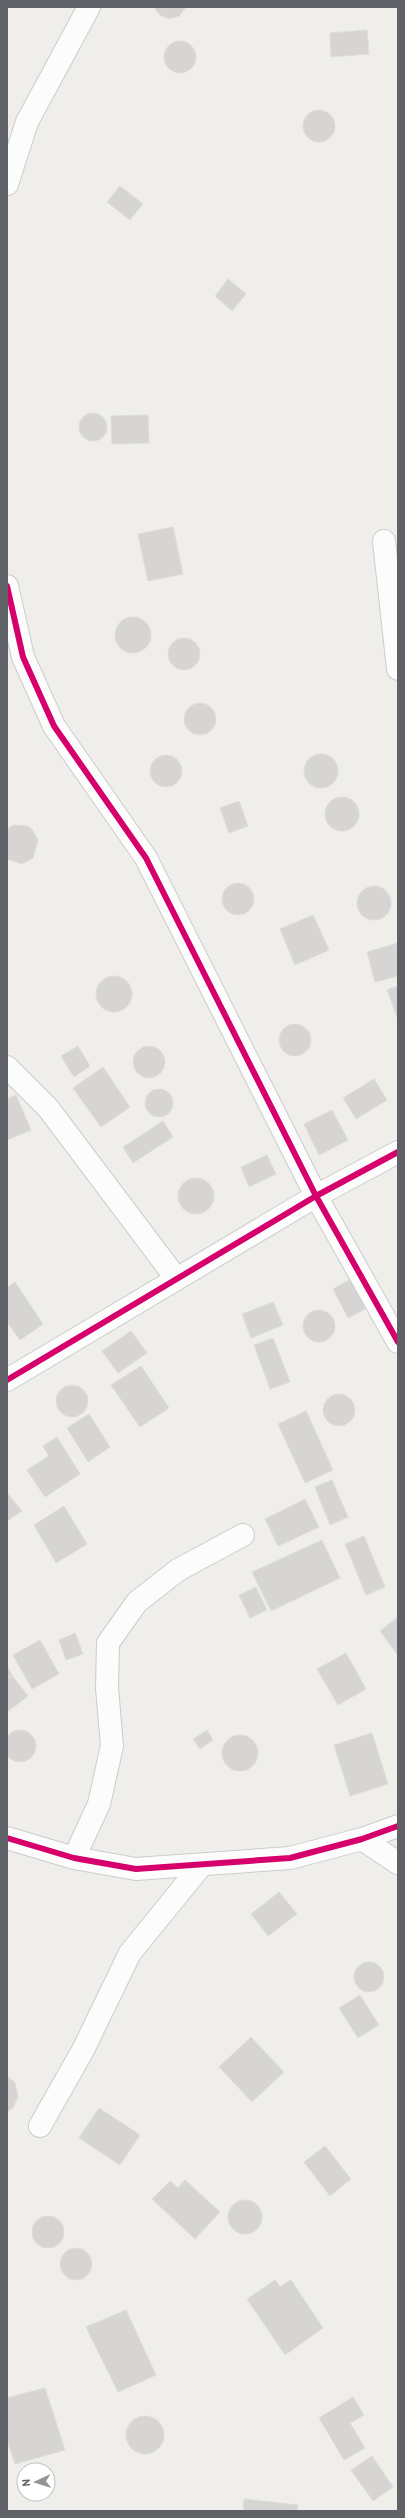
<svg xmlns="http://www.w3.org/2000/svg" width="405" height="2518" font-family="'PT Sans',sans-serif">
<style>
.building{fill:#d6d5d3;stroke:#deddd9}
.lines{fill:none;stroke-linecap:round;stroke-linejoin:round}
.minor-casing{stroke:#cbcccc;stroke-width:24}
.minor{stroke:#fdfcfc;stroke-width:22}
.cycleway-casing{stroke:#fff;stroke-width:8}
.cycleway{stroke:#d6006c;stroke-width:6}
</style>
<rect width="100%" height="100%" fill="#efeeea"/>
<path class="building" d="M154 7H186L179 16 169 19 160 15Z
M367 30 369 54 331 57 330 33Z
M164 57a16 16 0 1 1 32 0a16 16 0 1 1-32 0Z
M303 126a16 16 0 1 1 32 0a16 16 0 1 1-32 0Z
M120 186 143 204 130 220 107 202Z
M228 279 246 294 232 311 215 296Z
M79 427a14 14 0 1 1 28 0a14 14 0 1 1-28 0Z
M148 415 149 443 112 444 111 416Z
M173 527 183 574 148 581 138 534Z
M115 635a18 18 0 1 1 36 0a18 18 0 1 1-36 0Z
M168 654a16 16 0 1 1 32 0a16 16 0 1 1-32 0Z
M184 719a16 16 0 1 1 32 0a16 16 0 1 1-32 0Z
M304 771a17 17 0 1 1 34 0a17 17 0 1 1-34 0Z
M150 771a16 16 0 1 1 32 0a16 16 0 1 1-32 0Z
M325 814a17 17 0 1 1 34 0a17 17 0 1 1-34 0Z
M239 801 248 826 229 833 220 808Z
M14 825 27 826 32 829 38 840 33 858 22 864 7 859V829Z
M222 899a16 16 0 1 1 32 0a16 16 0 1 1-32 0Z
M357 903a17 17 0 1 1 34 0a17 17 0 1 1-34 0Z
M313 915 329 950 295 965 280 929Z
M398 943V976L375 982 367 952Z
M96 994a18 18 0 1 1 36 0a18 18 0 1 1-36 0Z
M398 986V1020L387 990Z
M279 1040a16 16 0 1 1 32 0a16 16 0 1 1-32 0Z
M78 1046 90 1066 74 1077 61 1056Z
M133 1062a16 16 0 1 1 32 0a16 16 0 1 1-32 0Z
M103 1067 130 1107 101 1127 73 1088Z
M374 1079 387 1100 356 1119 343 1098Z
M145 1103a14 14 0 1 1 28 0a14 14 0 1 1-28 0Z
M16 1095 31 1130 7 1140V1099Z
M332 1110 348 1140 319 1155 304 1124Z
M163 1121 173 1137 133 1163 123 1147Z
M267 1155 276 1174 249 1187 241 1167Z
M178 1196a18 18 0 1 1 36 0a18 18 0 1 1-36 0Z
M351 1279 367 1308 348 1318 333 1289Z
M15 1282 43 1324 20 1340 7 1322V1288Z
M273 1302 283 1325 251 1338 242 1314Z
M303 1326a16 16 0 1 1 32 0a16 16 0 1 1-32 0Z
M131 1331 147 1353 118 1373 102 1351Z
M273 1338 290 1382 270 1389 254 1345Z
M141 1366 169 1408 140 1427 111 1385Z
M56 1401a16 16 0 1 1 32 0a16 16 0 1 1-32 0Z
M323 1410a16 16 0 1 1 32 0a16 16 0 1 1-32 0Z
M306 1411 333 1470 305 1483 278 1424Z
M89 1414 110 1447 88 1462 67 1428Z
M57 1437 80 1474 45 1497 27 1470 49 1456 43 1446Z
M332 1480 348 1517 330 1525 315 1487Z
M7 1493 22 1511 7 1521Z
M305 1499 319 1527 278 1546 265 1519Z
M64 1506 87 1544 56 1563 34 1525Z
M364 1536 385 1587 366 1595 345 1544Z
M322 1540 340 1578 271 1611 252 1572Z
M256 1587 267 1610 250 1618 239 1595Z
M398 1617V1653L397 1654 380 1631Z
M75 1633 83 1654 66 1660 59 1640Z
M40 1640 59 1674 32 1689 13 1655Z
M346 1653 366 1689 338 1705 317 1669Z
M7 1666 12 1675 7 1677Z
M12 1675 28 1696 7 1712V1679Z
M207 1730 213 1740 200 1749 193 1739Z
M4 1746a16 16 0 1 1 32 0a16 16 0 1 1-32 0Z
M372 1733 388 1784 350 1796 334 1745Z
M222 1753a18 18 0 1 1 36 0a18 18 0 1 1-36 0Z
M279 1892 297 1914 268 1936 251 1914Z
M354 1977a15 15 0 1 1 30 0a15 15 0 1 1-30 0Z
M360 1995 379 2025 358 2038 339 2008Z
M251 2037 284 2072 252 2102 219 2067Z
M7 2076 15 2083 18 2096 13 2108 7 2112Z
M99 2108 140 2135 120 2165 79 2138Z
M325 2146 351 2179 330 2196 304 2162Z
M185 2180 220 2212 195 2239 152 2199 170 2181 178 2188Z
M228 2217a17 17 0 1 1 34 0a17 17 0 1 1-34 0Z
M32 2232a16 16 0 1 1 32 0a16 16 0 1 1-32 0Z
M60 2264a16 16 0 1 1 32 0a16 16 0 1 1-32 0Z
M275 2280 280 2287 291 2280 323 2328 285 2355 247 2299Z
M126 2310 156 2375 118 2392 86 2327Z
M45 2388 65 2450 15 2464 7 2439V2398Z
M353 2397 364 2415 350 2423 365 2448 344 2460 319 2418Z
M126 2435a19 19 0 1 1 38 0a19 19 0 1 1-38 0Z
M372 2456 393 2487 373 2501 351 2470Z
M244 2499 298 2505 297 2511H243Z"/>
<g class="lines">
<g class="minor-casing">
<path id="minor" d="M7 184 27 122 89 7
M384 541 398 669
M7 586 23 657 54 726 146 858 316 1196 398 1342
M7 1067 48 1108 176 1278
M7 1380 316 1196 398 1152
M7 1838 74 1858 136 1869 290 1858 362 1839 398 1826
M362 1839 398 1863
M74 1858 99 1804 112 1746 107 1688 108 1643 137 1602 178 1570 243 1535
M40 2126 83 2050 130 1953 200 1867"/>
</g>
<use href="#minor" class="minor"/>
<g class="cycleway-casing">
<path id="cycleway" d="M7 586 23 657 54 726 146 858 316 1196 398 1342
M7 1380 316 1196 398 1152
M7 1838 74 1858 136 1869 290 1858 362 1839 398 1826"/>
</g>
<use href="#cycleway" class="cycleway"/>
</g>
<rect width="405" height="2518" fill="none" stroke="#5f6368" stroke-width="16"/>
<g transform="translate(36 2482) rotate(266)"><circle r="19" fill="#ffffff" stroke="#bfc1c3"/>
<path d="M0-3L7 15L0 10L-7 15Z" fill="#919496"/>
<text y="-6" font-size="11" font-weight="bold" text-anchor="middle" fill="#5f6368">N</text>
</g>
</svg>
